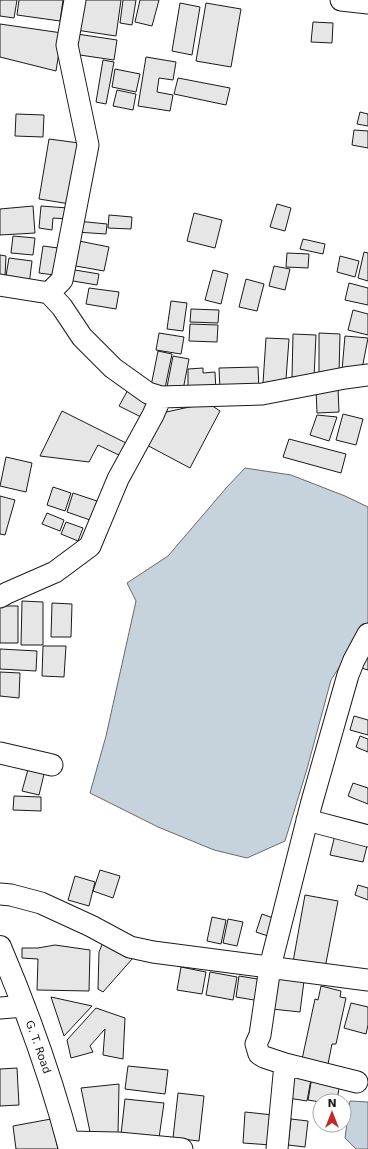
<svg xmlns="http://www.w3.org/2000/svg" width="368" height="1149" font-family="'DejaVu Sans',sans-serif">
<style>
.water{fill:#c6d2dc;stroke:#6a6a6a}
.building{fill:#e6e6e6;stroke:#1a1a1a}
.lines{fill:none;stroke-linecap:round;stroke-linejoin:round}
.minor-casing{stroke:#1a1a1a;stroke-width:23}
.major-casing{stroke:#1a1a1a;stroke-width:24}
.minor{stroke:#fff;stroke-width:21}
.major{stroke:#fff;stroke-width:22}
.labels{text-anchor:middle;stroke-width:3;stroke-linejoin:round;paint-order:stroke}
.street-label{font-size:11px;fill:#1a1a1a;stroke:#fff}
</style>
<rect width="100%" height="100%" fill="#fff"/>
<path class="water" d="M245 468 291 475 345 496 368 507V622L331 680 307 769 285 841 247 858 214 850 158 827 90 793 106 736 136 601 127 583 168 556 227 487Z
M350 1101 368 1102V1149H356L345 1138Z"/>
<path class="building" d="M0 0H17L14 18 0 16Z
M19 0H63L60 21 17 15Z
M81 0H121L116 36 76 30Z
M123 0H136L132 25 120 23Z
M140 0H159L152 26 135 22Z
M180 3 200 7 192 55 172 51Z
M206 3 241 9 231 67 196 61Z
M313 22 333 23 332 43 311 42Z
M0 24 62 33 56 71 0 57Z
M77 34 117 40 114 60 73 54Z
M146 57 176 62 173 80 159 78 157 92 173 95 170 111 138 106Z
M103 60 114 62 106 104 96 102Z
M115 69 140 74 136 92 112 87Z
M178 78 230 88 226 105 174 94Z
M117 90 136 94 133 110 113 106Z
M360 112 368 114V126L357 124Z
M16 114 44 115 43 137 15 136Z
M354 130 368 131V148L352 145Z
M49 139 79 143 70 204 39 199Z
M277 204 291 208 285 231 270 227Z
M33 206 35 233 0 235V209Z
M41 206 68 208 67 219 53 218 52 230 39 228Z
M194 213 222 220 215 248 187 241Z
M109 215 132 217 131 229 108 228Z
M77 221 107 224 106 234 76 232Z
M13 236 35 238 33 255 11 253Z
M303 239 325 244 323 254 300 249Z
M74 240 109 247 104 271 70 265Z
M43 246 66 249 62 276 39 273Z
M364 252 368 253V281L358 278Z
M287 253 309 254 308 268 286 267Z
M0 255 6 256 5 278 0 277Z
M340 256 359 261 355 277 337 272Z
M9 258 32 261 29 285 5 282Z
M274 266 290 269 285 290 269 286Z
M69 269 99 274 97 285 67 280Z
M213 270 228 274 221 304 205 300Z
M246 279 264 284 257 311 239 307Z
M349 283 368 288V305L345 300Z
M89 288 119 292 116 309 86 304Z
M171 301 187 303 183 331 167 329Z
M191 309 219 310 218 323 190 322Z
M353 310 368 314V335L348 330Z
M190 324 218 325 217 342 189 341Z
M159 333 184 337 181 354 156 350Z
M319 333 340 334 339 373H319Z
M293 334 316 335 314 378 292 377Z
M345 336 368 338 362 369 342 370Z
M266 338 289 339 286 379 263 383Z
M158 351 172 354 164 393 150 391Z
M173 356 189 359 182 395 166 392Z
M258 367 259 390 220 391 219 368Z
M203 368V373L215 372 216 392H188V369Z
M129 388 152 400 143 418 119 406Z
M338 388 339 412 317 413 316 389Z
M208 403 220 411 190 468 143 443 157 414Z
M62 411 130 445 123 457 98 445 89 462 40 456Z
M343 414 363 419 356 445 336 440Z
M317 415 337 417 329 441 310 435Z
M289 439 346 454 341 473 283 457Z
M6 457 32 463 26 492 0 486Z
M53 487 71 493 65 511 47 505Z
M73 493 97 501 90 520 67 512Z
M0 496 15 500 5 535 0 534Z
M47 513 64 520 60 531 42 524Z
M66 522 83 528 78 541 61 534Z
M22 601 43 602V645H21Z
M52 603 72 604 71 637H51Z
M0 606H18V643H0Z
M43 646H66L64 677 42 676Z
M0 649 37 651 36 671 0 669Z
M368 654V670L358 667Z
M0 672 20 673 19 698 0 696Z
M354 716 368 720V735L350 730Z
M360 736 368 739V752L356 747Z
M29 766 45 770 39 795 22 791Z
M353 783 368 788V804L348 796Z
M14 796 41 797V811L13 810Z
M335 835 368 842 363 862 330 855Z
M100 870 120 876 113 898 93 891Z
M75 876 95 882 89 906 68 900Z
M358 885 368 888V900L355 895Z
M305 895 338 901 325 968 293 962Z
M262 914 276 919 271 937 256 932Z
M212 917 226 920 221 944 207 941Z
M228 919 243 922 237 946 223 943Z
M104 940 133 958 103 992 98 989 99 952Z
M55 945 90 950 89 991 37 990 38 959 22 958V948H38Z
M181 967 206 972 202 994 177 990Z
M210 972 237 977 233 1000 206 995Z
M239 976 264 980 260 1001 236 997Z
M276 977 304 981 300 1012 272 1009Z
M321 986 341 991 340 997 346 998 336 1044H332L327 1069 301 1064 315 999 318 1000Z
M51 997 92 1006 64 1036Z
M351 1003 368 1007V1025L366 1034 344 1028Z
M96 1008 125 1018 123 1059 103 1055 105 1029 90 1046 93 1052 71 1058 67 1040Z
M128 1066 168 1070 165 1094 125 1089Z
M17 1068 19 1105 0 1106V1069Z
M293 1071 312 1074 307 1101 288 1098Z
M312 1077 340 1082 337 1101 320 1102 308 1100Z
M119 1084 118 1135 91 1137 81 1088Z
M178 1093 204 1096 199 1141 173 1138Z
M125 1099 164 1103 159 1138 121 1134Z
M245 1112 273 1115 271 1145 243 1143Z
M51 1119 58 1149H16L13 1126Z
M291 1119 308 1121 305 1147 288 1145Z"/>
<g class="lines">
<g class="minor-casing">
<path id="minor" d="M341 0 368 3
M0 285 49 293 62 307 82 337 113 368 148 393 161 397 262 394 345 378 368 375
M49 293 62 280 88 145 67 45 75 0
M0 597 7 593 55 572 90 546 118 479 153 415 161 397
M0 753 52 765
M307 820 368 836
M0 894 11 895 41 903 91 926 130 947 153 952 368 980
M0 1008 24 1006
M357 1082 285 1064 264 1057 259 1054 256 1044 260 1035 270 967 311 805 348 675 354 660 368 634
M68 1142 118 1143 182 1149
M277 1149 285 1064"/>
</g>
<g class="major-casing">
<g id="major">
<path id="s1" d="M0 947C28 1013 52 1080 70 1149"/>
</g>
</g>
<use href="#minor" class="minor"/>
<use href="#major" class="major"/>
</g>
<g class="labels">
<g class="street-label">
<text dy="4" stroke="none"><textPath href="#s1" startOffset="107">G. T. Road</textPath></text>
</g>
</g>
<g transform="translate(332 1113)"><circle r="19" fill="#ffffff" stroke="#a3a3a3"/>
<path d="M0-3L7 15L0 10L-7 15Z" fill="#c62828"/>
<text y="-6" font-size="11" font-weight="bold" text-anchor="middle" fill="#1a1a1a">N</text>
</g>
</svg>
